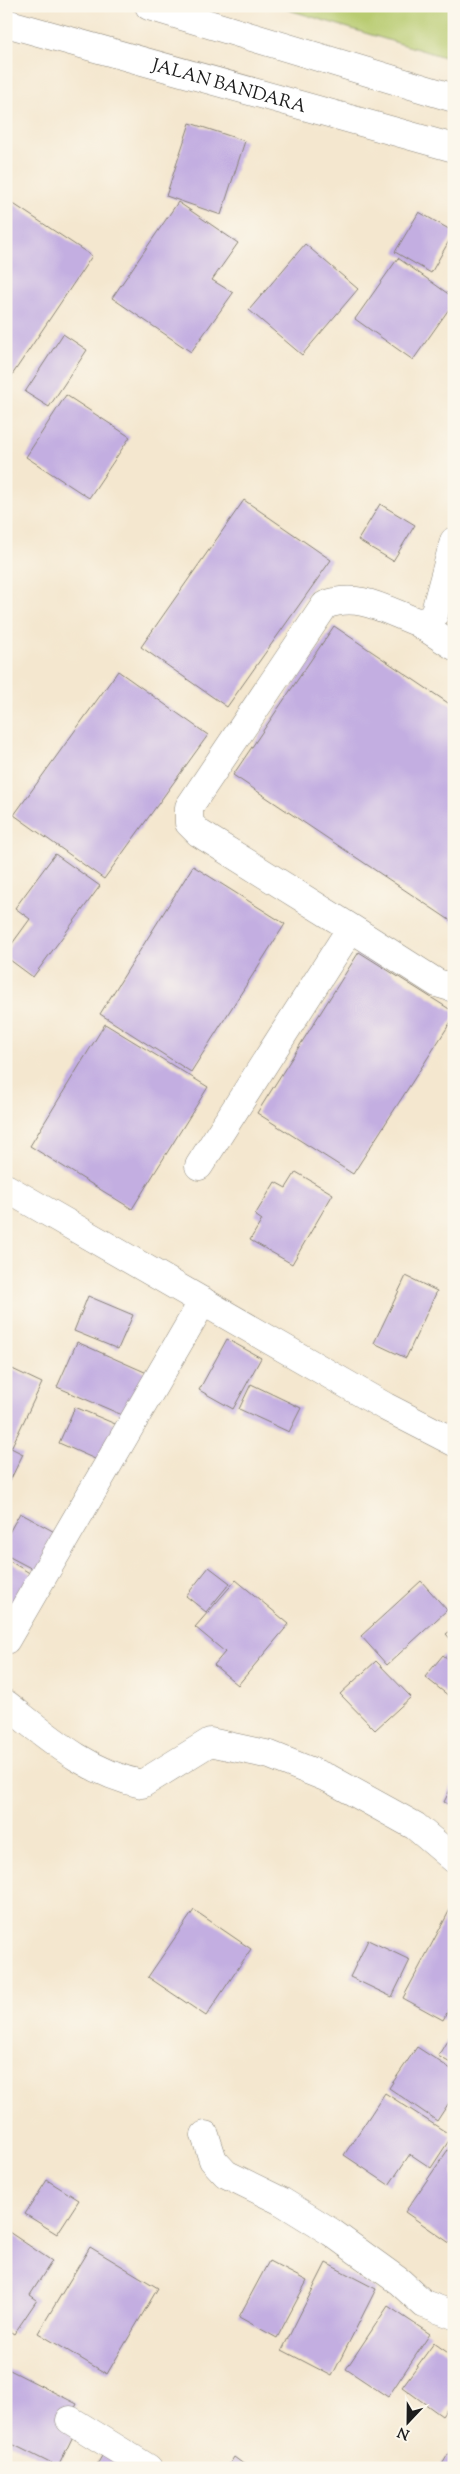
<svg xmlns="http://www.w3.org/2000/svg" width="460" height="2474" font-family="'Sorts Mill Goudy',serif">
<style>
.green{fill:#b8cb6f;stroke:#6a7446}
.building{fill:#c3aee1}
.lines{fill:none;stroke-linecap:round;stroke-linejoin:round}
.minor-casing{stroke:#888276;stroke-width:29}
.highway-casing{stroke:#888276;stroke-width:29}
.minor{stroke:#fff;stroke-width:28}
.highway{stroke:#fff;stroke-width:28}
.labels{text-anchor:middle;stroke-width:4;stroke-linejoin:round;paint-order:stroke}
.street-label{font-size:18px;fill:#1c1c1c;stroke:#fbf7ec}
</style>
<rect width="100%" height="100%" fill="#fbf7ec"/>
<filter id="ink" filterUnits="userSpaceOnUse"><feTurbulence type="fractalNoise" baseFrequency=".02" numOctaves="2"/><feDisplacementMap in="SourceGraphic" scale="10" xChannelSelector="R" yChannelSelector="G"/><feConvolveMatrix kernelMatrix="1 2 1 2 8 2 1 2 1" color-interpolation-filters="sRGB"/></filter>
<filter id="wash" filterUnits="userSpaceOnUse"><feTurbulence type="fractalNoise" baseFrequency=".0096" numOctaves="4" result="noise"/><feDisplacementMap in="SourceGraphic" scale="20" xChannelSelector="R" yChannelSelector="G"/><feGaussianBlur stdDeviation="1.12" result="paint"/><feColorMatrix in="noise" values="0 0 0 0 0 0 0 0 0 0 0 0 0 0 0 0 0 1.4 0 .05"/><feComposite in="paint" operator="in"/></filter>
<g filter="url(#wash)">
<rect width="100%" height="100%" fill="#f4e7cf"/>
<path class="green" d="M276 6H454V60Z"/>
<g id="blocks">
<path class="building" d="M190 123 245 141 221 215 166 196Z
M6 199 92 256 6 384Z
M178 202 238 243 212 280 233 293 191 352 112 298Z
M419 212 454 232 431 273 395 252Z
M305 244 358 289 302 355 249 310Z
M398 258 454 298V302L413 360 355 319Z
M454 266V277L449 274Z
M63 334 87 350 49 407 25 392Z
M66 395 130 437 89 498 26 457Z
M244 500 331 560 227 707 141 647Z
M380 504 415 525 393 561 358 540Z
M334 626 454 707V923L233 775Z
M118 671 208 735 104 879 14 815Z
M55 854 100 886 33 977 6 957V952L30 919 15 908Z
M193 866 285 924 191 1072 100 1014Z
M359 952 454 1012V1017L353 1174 257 1113Z
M105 1024 208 1087 132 1209 30 1146Z
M296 1172 333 1194 292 1264 250 1240 262 1220 255 1215 275 1182 286 1188Z
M406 1276 437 1291 406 1358 374 1343Z
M88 1296 133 1315 118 1349 74 1331Z
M227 1339 261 1358 233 1409 199 1390Z
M77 1342 147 1373 127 1417 57 1387Z
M6 1366 42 1383 11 1448 23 1454 6 1489Z
M251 1384 301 1408 289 1432 239 1409Z
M75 1407 120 1426 104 1463 59 1443Z
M20 1513 60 1535 40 1573 6 1555V1538Z
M6 1559 33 1575 11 1612 6 1609Z
M209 1567 230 1583 206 1612 186 1596Z
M236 1580 289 1624 238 1685 214 1665 225 1652 195 1627Z
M421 1581 447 1610 387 1665 361 1636Z
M454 1628V1643L446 1634Z
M443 1655 454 1664V1700L425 1677Z
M376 1661 411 1697 375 1730 340 1694Z
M454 1782V1807L444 1802Z
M454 1902V2000L443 2020 403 1998Z
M194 1910 251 1949 206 2016 148 1977Z
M368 1940 410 1960 392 1997 350 1977Z
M454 2029V2065L438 2056Z
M417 2047 454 2071V2095L437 2121 389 2088Z
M385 2093 452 2136 431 2168 410 2154 389 2185 344 2155Z
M454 2141V2240L451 2244 405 2212Z
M47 2180 79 2200 57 2234 25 2214Z
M6 2230 52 2261 30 2295 37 2300 14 2334 6 2329Z
M90 2247 158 2288 107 2374 38 2333Z
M269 2261 307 2281 277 2338 239 2317Z
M326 2263 376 2289 332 2376 282 2350Z
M388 2306 430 2334 388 2397 346 2369Z
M434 2343 454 2357V2400L442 2416 402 2387Z
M6 2368 77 2404 66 2425 76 2430 58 2467 6 2441Z
M454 2444V2468H440Z
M106 2449 139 2468H95Z
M234 2457 249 2468H227Z"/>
</g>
</g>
<g filter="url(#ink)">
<use href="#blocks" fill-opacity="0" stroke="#888276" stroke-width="1"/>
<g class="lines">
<g class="minor-casing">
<path id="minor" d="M417 622 454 646
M351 928 199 833 189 823V807L325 605C359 592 385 610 417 622L427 621 434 615 454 541
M199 1166 351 928 437 983 454 988
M6 1188 386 1407 454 1442
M6 1640 203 1301
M6 1704C48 1737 88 1773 142 1784L210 1742 270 1755 330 1779 415 1826 454 1859
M205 2135 213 2160 226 2174 281 2201 331 2232 400 2282 424 2304 454 2315
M70 2420 148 2468"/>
</g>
<g class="highway-casing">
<g id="highway">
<path d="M149 6 454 98"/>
<path id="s1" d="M6 23 454 148"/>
</g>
</g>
<use href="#minor" class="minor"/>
<use href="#highway" class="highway"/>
</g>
</g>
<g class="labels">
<g class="street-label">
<text dy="6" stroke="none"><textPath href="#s1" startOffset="232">JALAN BANDARA</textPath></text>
</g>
</g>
<rect width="460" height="2474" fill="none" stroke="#fbf7ec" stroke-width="25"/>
<g transform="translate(408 2422) rotate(202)" stroke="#fbf7ec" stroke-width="4" paint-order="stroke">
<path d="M0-4L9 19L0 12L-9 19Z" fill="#1c1c1c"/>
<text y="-8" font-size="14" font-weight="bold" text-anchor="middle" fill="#1c1c1c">N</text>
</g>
</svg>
